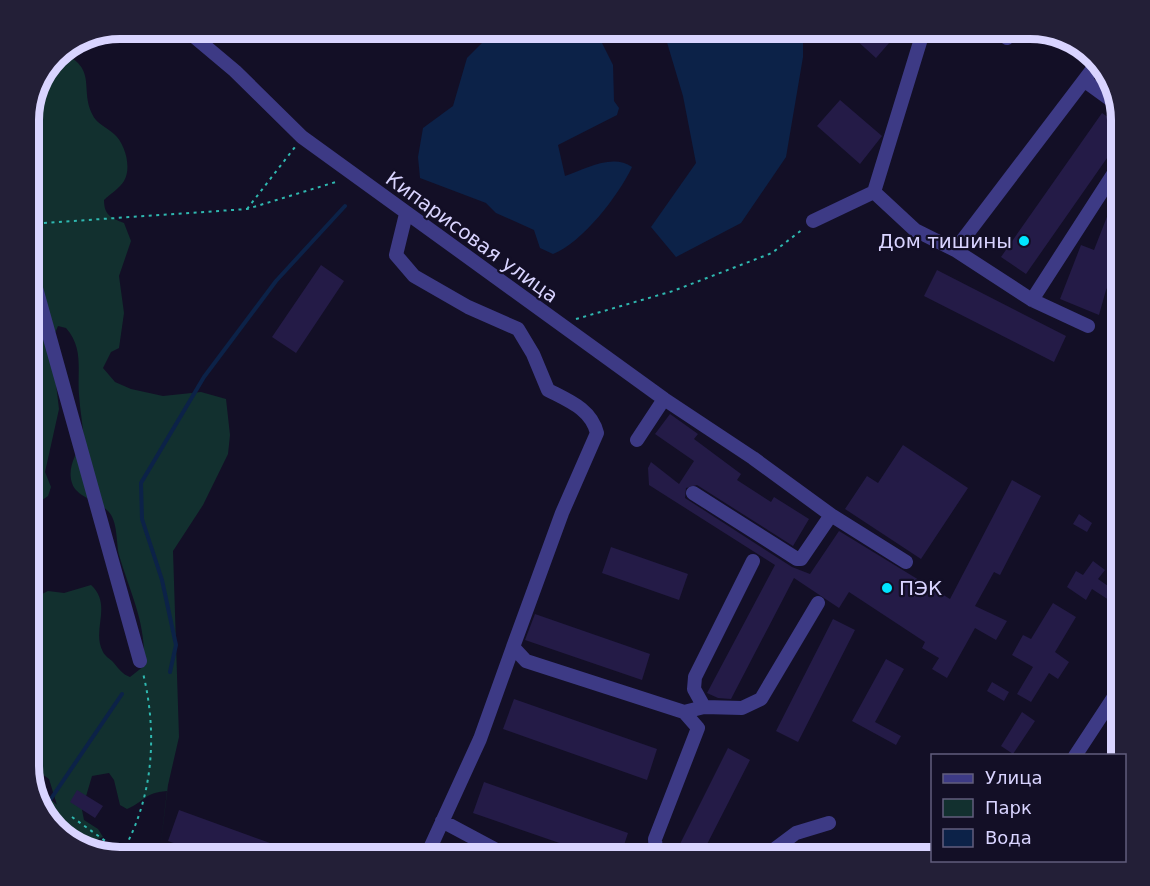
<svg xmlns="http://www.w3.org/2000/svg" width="1150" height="886" font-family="'DejaVu Sans',sans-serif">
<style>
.green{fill:#12302f}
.water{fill:#0c2248}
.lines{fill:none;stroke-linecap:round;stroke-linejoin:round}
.stream{stroke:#0c2248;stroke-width:4}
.building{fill:#241b47}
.path{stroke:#2fb8b0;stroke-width:2;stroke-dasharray:3 4.5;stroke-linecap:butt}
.minor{stroke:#3d3a85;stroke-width:14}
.poi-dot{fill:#00e5ff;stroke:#130f26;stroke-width:2}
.labels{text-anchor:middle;stroke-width:4.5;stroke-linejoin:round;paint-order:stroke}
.street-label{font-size:20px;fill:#d9d4ff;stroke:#130f26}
.poi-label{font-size:20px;fill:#d9d4ff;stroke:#130f26;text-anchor:end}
.rim{fill:none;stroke:#d9d4ff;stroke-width:8}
</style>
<rect width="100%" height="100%" fill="#130f26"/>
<path class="green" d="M59 52C102 68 76 92 96 120 100 125 109 129 114 134 125 143 132 168 124 181 120 188 110 194 104 200 104 215 111 218 124 223L131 241 119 276 124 313 119 348 111 352 103 368 115 382 131 389 163 396 201 392 226 399 230 435 228 454 203 505 173 551 179 737 168 785 159 857 167 791C143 793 146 801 127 809L120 805 114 780 109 773 92 776 82 810 84 820 98 829 103 837 96 840 112 855 64 838 38 807 32 782 57 805 49 779 42 774H29V655L36 641 34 614 40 595 48 591 64 593 91 585C113 605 91 630 103 652 105 656 110 659 113 662 119 669 122 674 130 677L144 666C146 621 131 596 119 555 116 542 118 521 108 511 98 501 76 497 72 483 67 468 76 452 84 441 83 426 80 410 79 395 77 371 84 348 66 328L58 326 51 342 59 409 45 472 51 487 48 496 29 509V176L31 170 29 163V113Z"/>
<path class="water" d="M496 29H595L613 65 614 101 619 108 617 115 558 145 565 176C585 169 613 153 632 167 619 195 582 243 553 254L540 248 534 230 496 213 486 203 420 178 418 157 423 128 453 106 467 58Z
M663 29H803V57L786 157 741 223 676 257 651 227 696 163 683 96Z"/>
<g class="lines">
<path class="stream" d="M170 672 176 645 162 580 142 519 141 483 204 377 276 281 345 206
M42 812 122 694"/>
</g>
<path class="building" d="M843 28H902L876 58Z
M840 100 882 136 860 164 817 126Z
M1102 113 1121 126V138L1026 274 1001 257Z
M1121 181V258L1106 290 1099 315 1060 299 1081 245 1094 250Z
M321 265 344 281 296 353 272 337Z
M937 270 1066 336 1054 362 924 296Z
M670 414 698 434 694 439 741 474 737 480 771 502 774 497 809 519 793 546 697 485 686 488 685 498 792 567 810 574 839 531 950 599 1012 480 1041 496 1000 575 994 572 975 606 1007 621 996 640 975 628 947 678 932 669 939 658 922 648 925 642 849 592 839 608 794 578 731 699 718 698 707 693 775 565 649 485 648 468 651 462 679 484 694 461 655 434Z
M903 445 968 488 921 559 845 509 867 476 878 483Z
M1079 514 1092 523 1087 532 1073 524Z
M611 547 688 574 679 600 602 573Z
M1093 561 1105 570 1098 579 1118 593 1112 602 1092 589 1086 600 1067 587 1076 571 1083 575Z
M1053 603 1076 617 1055 652 1069 662 1058 679 1049 673 1031 702 1017 694 1033 667 1012 655 1023 635 1031 639Z
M535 614 650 654 642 680 525 640Z
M833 619 855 630 798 742 776 731Z
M886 659 904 669 875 722 901 736 896 745 852 721Z
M992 682 1009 692 1004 701 987 691Z
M514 699 657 749 647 780 503 729Z
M1022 712 1035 721 1013 754 1001 746Z
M728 748 750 760 700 858H673Z
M484 782 628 833 620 857H600L473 813Z
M77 790 103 806 95 818 70 802Z
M179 810 306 856V857H212L168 841Z"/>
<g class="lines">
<path class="path" d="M247 209 295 147
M29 224 247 209 339 181
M576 319 673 291 772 253 803 229
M72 817 122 853 119 857
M122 853C153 798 158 735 143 673"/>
<path class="minor" d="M185 29 235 71 302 137 664 399 753 458 831 515 906 562
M994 29 1007 38 1013 29
M1076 44 1092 55
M1085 81 1118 105
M874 192 915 230 955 250 1032 300 1088 326
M874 192 924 29
M406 214 396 255 414 276 468 307 518 329 533 354 548 390C569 401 591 409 597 433L562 513 513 647 526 661 684 712 698 728 655 839 656 852 664 857
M813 221 874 192
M955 250 1098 62
M29 263 140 661
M1115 292 1121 297
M1032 300 1121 162
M637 440 664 399
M693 493 797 559H801L831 515
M704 707 694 689 695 677 753 561
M684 712 704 707 742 708 761 699 818 603
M1075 756 1121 686
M442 821 500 852 523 857
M426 857 480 739 513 647
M764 857 796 833 829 823"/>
</g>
<g class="poi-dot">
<circle cx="1024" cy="241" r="6"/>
<circle cx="887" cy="588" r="6"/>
</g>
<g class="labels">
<g class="street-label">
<text transform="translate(472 237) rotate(36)" y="7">Кипарисовая улица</text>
</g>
<g class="poi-label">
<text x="1012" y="248">Дом тишины</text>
<text x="899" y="595" text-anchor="start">ПЭК</text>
</g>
</g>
<path d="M0 0H1150V886H0ZM120 39H1030A81 81 0 0 1 1111 120V766A81 81 0 0 1 1030 847H120A81 81 0 0 1 39 766V120A81 81 0 0 1 120 39Z" fill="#231f37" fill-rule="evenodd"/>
<path class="rim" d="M120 39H1030A81 81 0 0 1 1111 120V766A81 81 0 0 1 1030 847H120A81 81 0 0 1 39 766V120A81 81 0 0 1 120 39Z"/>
<rect x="931" y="754" width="195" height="108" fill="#130f26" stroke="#625e7d" stroke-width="1.5"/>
<rect x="943" y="774" width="30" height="9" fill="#3d3a85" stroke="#625e7d" stroke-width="1.5"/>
<text x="985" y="784" font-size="18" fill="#d9d4ff">Улица</text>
<rect x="943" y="799" width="30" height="18" fill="#12302f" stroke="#625e7d" stroke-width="1.5"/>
<text x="985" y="814" font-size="18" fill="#d9d4ff">Парк</text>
<rect x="943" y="829" width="30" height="18" fill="#0c2248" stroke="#625e7d" stroke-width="1.5"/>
<text x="985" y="844" font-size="18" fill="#d9d4ff">Вода</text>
</svg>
